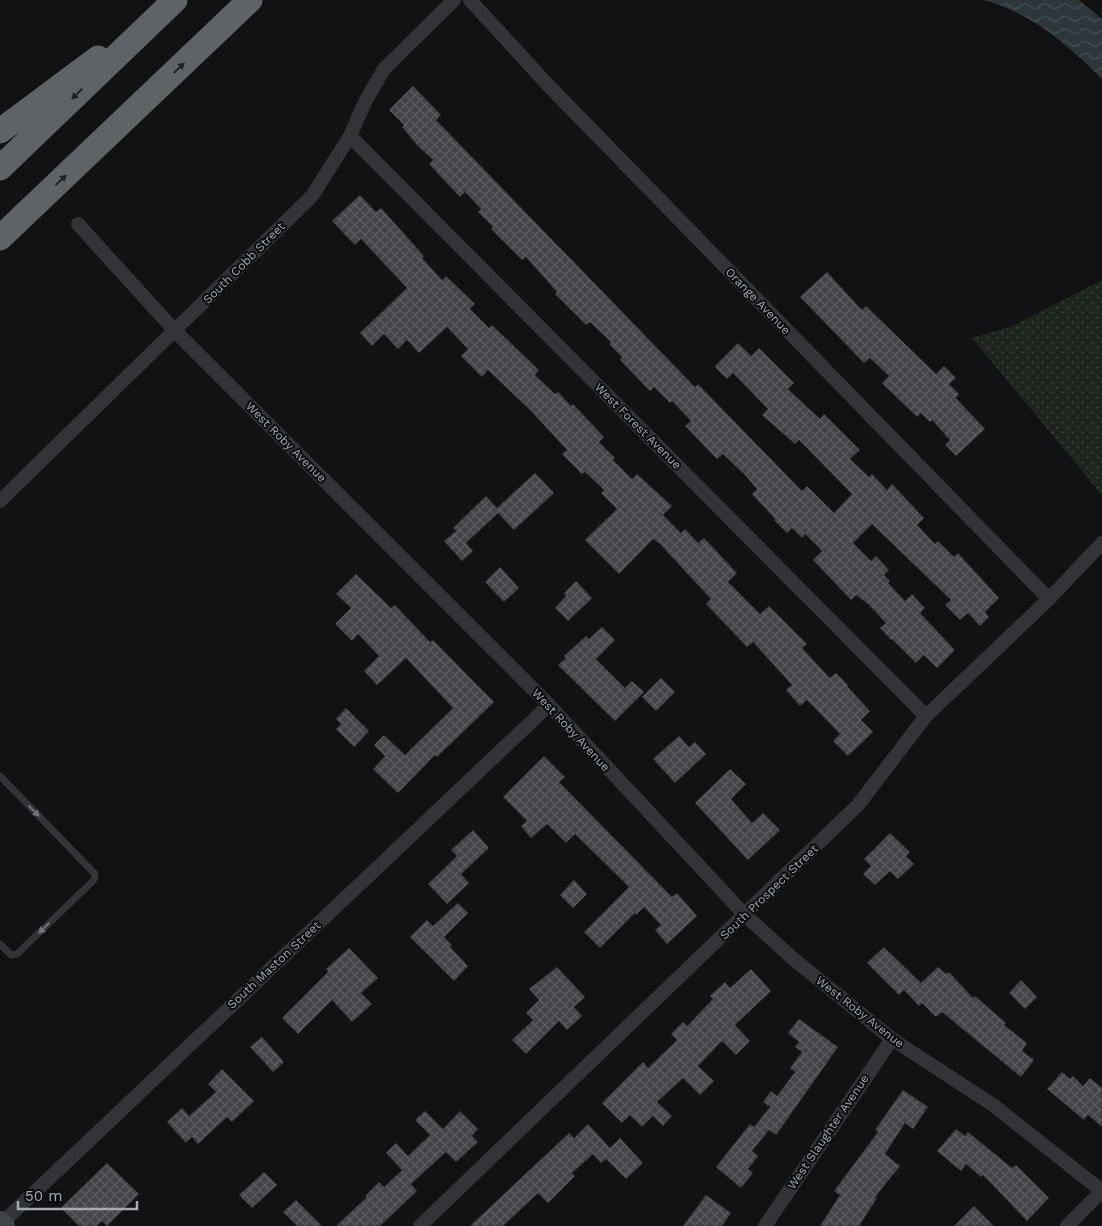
<svg xmlns="http://www.w3.org/2000/svg" width="1102" height="1226" font-family="'Work Sans',sans-serif">
<style>
.grass{fill:url(#grass-dots)}
.water{fill:url(#water-waves)}
.building{fill:url(#building-cross-hatch);stroke:#2b2c2f}
.lines{fill:none;stroke-linecap:round;stroke-linejoin:round}
.service{stroke:#333438;stroke-width:7}
.minor{stroke:#333438;stroke-width:14}
.secondary{stroke:#414447;stroke-width:20}
.motorway{stroke:#5f6368;stroke-width:25}
.oneway{fill:#212224}
.oneway2{fill:#71757c}
.labels{text-anchor:middle;stroke-width:4;stroke-linejoin:round;paint-order:stroke}
.street-label{font-size:12px;fill:#a4abb3;stroke:#0c0d0e}
</style>
<defs>
<pattern id="grass-dots" width="8" height="8" patternUnits="userSpaceOnUse" patternTransform="scale(1.25)"><rect width="8" height="8" fill="#1e251e"/><path d="M2 2h.1M6 6h.1" fill="none" stroke="#3c423c" stroke-width="1.8" stroke-linecap="round"/></pattern>
<pattern id="water-waves" width="16" height="10" patternUnits="userSpaceOnUse" patternTransform="scale(1.25)"><rect width="16" height="10" fill="#2c363b"/><path d="M0 5q4-4 8 0t8 0" fill="none" stroke="#485055"/></pattern>
<pattern id="building-cross-hatch" width="8" height="8" patternUnits="userSpaceOnUse" patternTransform="scale(1.25)"><rect width="8" height="8" fill="#434549"/><path d="M0 0l8 8M0 8l8-8" fill="none" stroke="#5b5d61"/></pattern>
</defs>
<rect width="100%" height="100%" fill="#111213"/>
<path class="grass" d="M1102 280V495L972 338 1013 326Z"/>
<path class="water" d="M983 0H1079L1102 19V79C1068 45 1030 12 983 0Z"/>
<path class="building" d="M413 86 441 115 436 120 695 387 698 384 802 491 807 486 834 513 852 494 799 440 795 444 762 415 768 409 733 373 727 379 716 368 715 366 738 343 751 356 759 348 794 383 788 389 820 419 824 414 860 450 850 459 869 477 872 474 887 490 892 484 924 518 917 525 935 544 938 541 954 557 958 553 999 598 985 612 989 617 980 626 968 613 960 620 945 605 951 600 872 524 853 543 871 561 876 556 889 570 884 575 890 581 888 583 905 601 912 594 925 608 920 613 955 650 937 668 924 655 916 663 892 639 891 640 880 628 886 623 868 604 856 595 851 600 813 560 822 551 805 534 802 538 792 528 787 533 774 520 775 519 752 494 757 489 744 474 723 454 717 459 685 426 691 421 672 401 670 403 654 387 650 391 620 360 622 357 609 344 611 342 590 322 586 325 555 294 557 292 526 257 522 260 491 229 493 227 478 212 481 209 465 192 460 197 429 164 433 160 417 145 402 127 404 125 389 110Z
M360 195 376 212 381 208 424 256 422 258 442 280 446 276 475 304 470 309 489 328 492 325 539 370 535 375 555 394 558 392 571 406 573 404 604 437 599 442 615 458 613 460 632 479 637 474 672 506 663 515 681 533 685 529 698 543 704 538 737 573 728 582 760 614 769 606 807 644 802 648 830 678 836 673 848 685 847 686 870 711 861 720 873 732 848 756 833 741 840 734 807 700 800 706 786 690 792 685 753 642 747 647 706 604 711 599 660 544 653 539 619 574 585 540 617 509 601 493 604 490 585 472 582 474 562 454 567 450 531 411 488 370 482 377 461 356 468 349 447 327 419 353 407 340 398 349 384 334 372 346 360 333 407 288 361 239 355 245 332 221Z
M827 272 862 310 866 306 936 374 944 366 956 378 949 384 959 394 956 398 985 429 956 456 945 445 950 440 932 420 930 422 921 413 917 417 882 383 889 376 870 358 864 363 800 297Z
M535 473 554 493 514 530 498 513 466 543 473 551 462 561 444 541 456 531 453 528 486 496 497 508Z
M500 567 519 588 504 602 485 582Z
M356 574 391 608 395 605 430 642 433 640 494 702 437 757 435 755 398 793 373 769 385 756 374 745 384 735 405 755 453 708 406 658 377 685 364 671 379 656 358 634 352 641 335 624 351 608 336 594Z
M576 581 592 598 568 621 555 608 566 596 564 593Z
M602 627 615 640 596 659 625 688 632 681 644 692 615 721 558 665 566 658 564 656 586 636 589 639Z
M661 678 675 692 656 711 642 697Z
M346 708 369 731 354 747 336 729 341 724 336 719Z
M679 736 689 747 695 742 706 754 675 783 653 759Z
M544 756 565 777 559 782 672 897 677 893 697 916 667 944 655 930 661 925 644 907 636 915 635 913 600 948 584 932 629 887 575 834 566 843 547 824 531 838 521 826 527 821 503 797Z
M730 769 746 784 731 799 752 823 763 813 780 830 748 860 695 803Z
M473 830 489 848 461 874 469 883 447 904 428 884 457 856 451 850Z
M890 833 910 852 906 856 914 864 898 879 890 871 875 885 863 874 871 866 864 859Z
M574 880 587 894 573 908 560 895Z
M458 903 468 913 444 937 452 945 450 947 468 966 454 981 410 937 427 920 433 926Z
M884 947 921 983 938 967 946 974 949 972 973 998 975 996 1006 1023 1004 1025 1027 1043 1022 1051 1034 1060 1021 1077 942 1012 936 1017 922 1003 919 1006 904 990 899 995 867 963Z
M349 948 378 978 361 993 372 1004 352 1022 332 1000 298 1034 282 1018 328 972 326 969Z
M557 967 585 997 574 1007 582 1016 567 1030 559 1021 526 1054 512 1040 533 1020 526 1013 539 1000 529 989Z
M751 969 771 991 735 1025 750 1041 736 1055 722 1041 698 1066 714 1081 700 1095 683 1078 657 1102 672 1116 663 1126 653 1116 642 1127 630 1115 622 1123 602 1103 643 1062 648 1068 677 1040 671 1034 683 1022 687 1026 713 999 710 996 725 982 730 988Z
M1021 980 1037 997 1025 1009 1009 993Z
M799 1019 838 1047 776 1135 769 1130 752 1151 758 1156 748 1169 753 1173 741 1188 716 1167 750 1124 754 1127 770 1107 763 1102 771 1091 777 1096 795 1072 790 1068 802 1052 795 1047 799 1042 788 1033Z
M262 1037 284 1062 273 1072 250 1047Z
M222 1069 254 1101 232 1122 227 1117 198 1144 192 1137 186 1143 167 1122 182 1108 189 1116 216 1092 208 1084Z
M1062 1072 1070 1079 1073 1076 1083 1086 1090 1078 1102 1088V1127L1088 1115 1084 1120 1047 1089Z
M903 1090 928 1107 913 1129 905 1123 885 1154 900 1166 875 1197 877 1198 859 1226H820L840 1195 834 1191 878 1132 875 1130Z
M425 1111 443 1129 460 1111 478 1129 472 1136 478 1142 456 1162 446 1152 411 1184 417 1191 380 1226H336L367 1197 365 1196 379 1182 384 1187 402 1170 386 1153 396 1143 408 1156 430 1135 415 1120Z
M588 1124 610 1148 620 1138 643 1163 626 1179 606 1159 601 1163 593 1154 572 1173 575 1176 548 1203 538 1193 503 1226H470L569 1133 574 1138Z
M956 1129 965 1136 968 1132 1012 1168 1016 1165 1049 1198 1027 1221 983 1175 981 1177 966 1164 961 1171 937 1151Z
M107 1163 139 1194 107 1226 102 1221 97 1226H79L61 1208Z
M264 1172 277 1185 252 1208 239 1195Z
M706 1195 731 1213 722 1226H683Z
M296 1200 322 1226H297L283 1212Z
M974 1206 994 1226H954Z"/>
<g class="lines">
<path class="service" d="M0 776 95 874 94 880 17 954 11 955 0 944"/>
<path class="minor" d="M470 0 547 84 1049 599
M350 136 926 716
M78 224 175 331 549 705 745 915 791 957 892 1039 993 1105 1102 1191
M0 501 312 196 350 136 365 102 384 69 454 0
M0 1225 549 705
M420 1226 858 805 926 716 1049 599 1102 543
M765 1226 892 1039
M1067 1226 1102 1191"/>
<path class="secondary" d="M0 1221 5 1226"/>
<path class="motorway" d="M0 131 98 58
M0 168 175 0
M0 238 250 0"/>
</g>
<defs><path id="oneway-solid" d="M-6-.8H1V-3.2L6.5 0L1 3.2V.8H-6Z" transform="scale(1.25)"/></defs>
<g class="oneway">
<use href="#oneway-solid" transform="translate(179 68) rotate(-43)"/>
<use href="#oneway-solid" transform="translate(77 94) rotate(136)"/>
<use href="#oneway-solid" transform="translate(61 180) rotate(-43)"/>
</g>
<g class="oneway2">
<use href="#oneway-solid" transform="translate(34 811) rotate(46)"/>
<use href="#oneway-solid" transform="translate(44 928) rotate(136)"/>
</g>
<g class="labels">
<g class="street-label">
<text transform="translate(244 263) rotate(-45)" y="4">South Cobb Street</text>
<text transform="translate(758 301) rotate(46)" y="4">Orange Avenue</text>
<text transform="translate(638 426) rotate(45)" y="4">West Forest Avenue</text>
<text transform="translate(286 442) rotate(45)" y="4">West Roby Avenue</text>
<text transform="translate(571 730) rotate(47)" y="4">West Roby Avenue</text>
<text transform="translate(769 892) rotate(-44)" y="4">South Prospect Street</text>
<text transform="translate(274 965) rotate(-43)" y="4">South Maston Street</text>
<text transform="translate(860 1012) rotate(38)" y="4">West Roby Avenue</text>
<text transform="translate(828 1132) rotate(-56)" y="4">West Slaughter Avenue</text>
</g>
</g>
<path d="M18 1201v8h119v-8" fill="none" stroke="#a4abb3" stroke-width="2.5"/>
<text x="25" y="1201" font-size="15" fill="#a4abb3" stroke="#0c0d0e" stroke-width="4" paint-order="stroke">50 m</text>
</svg>
